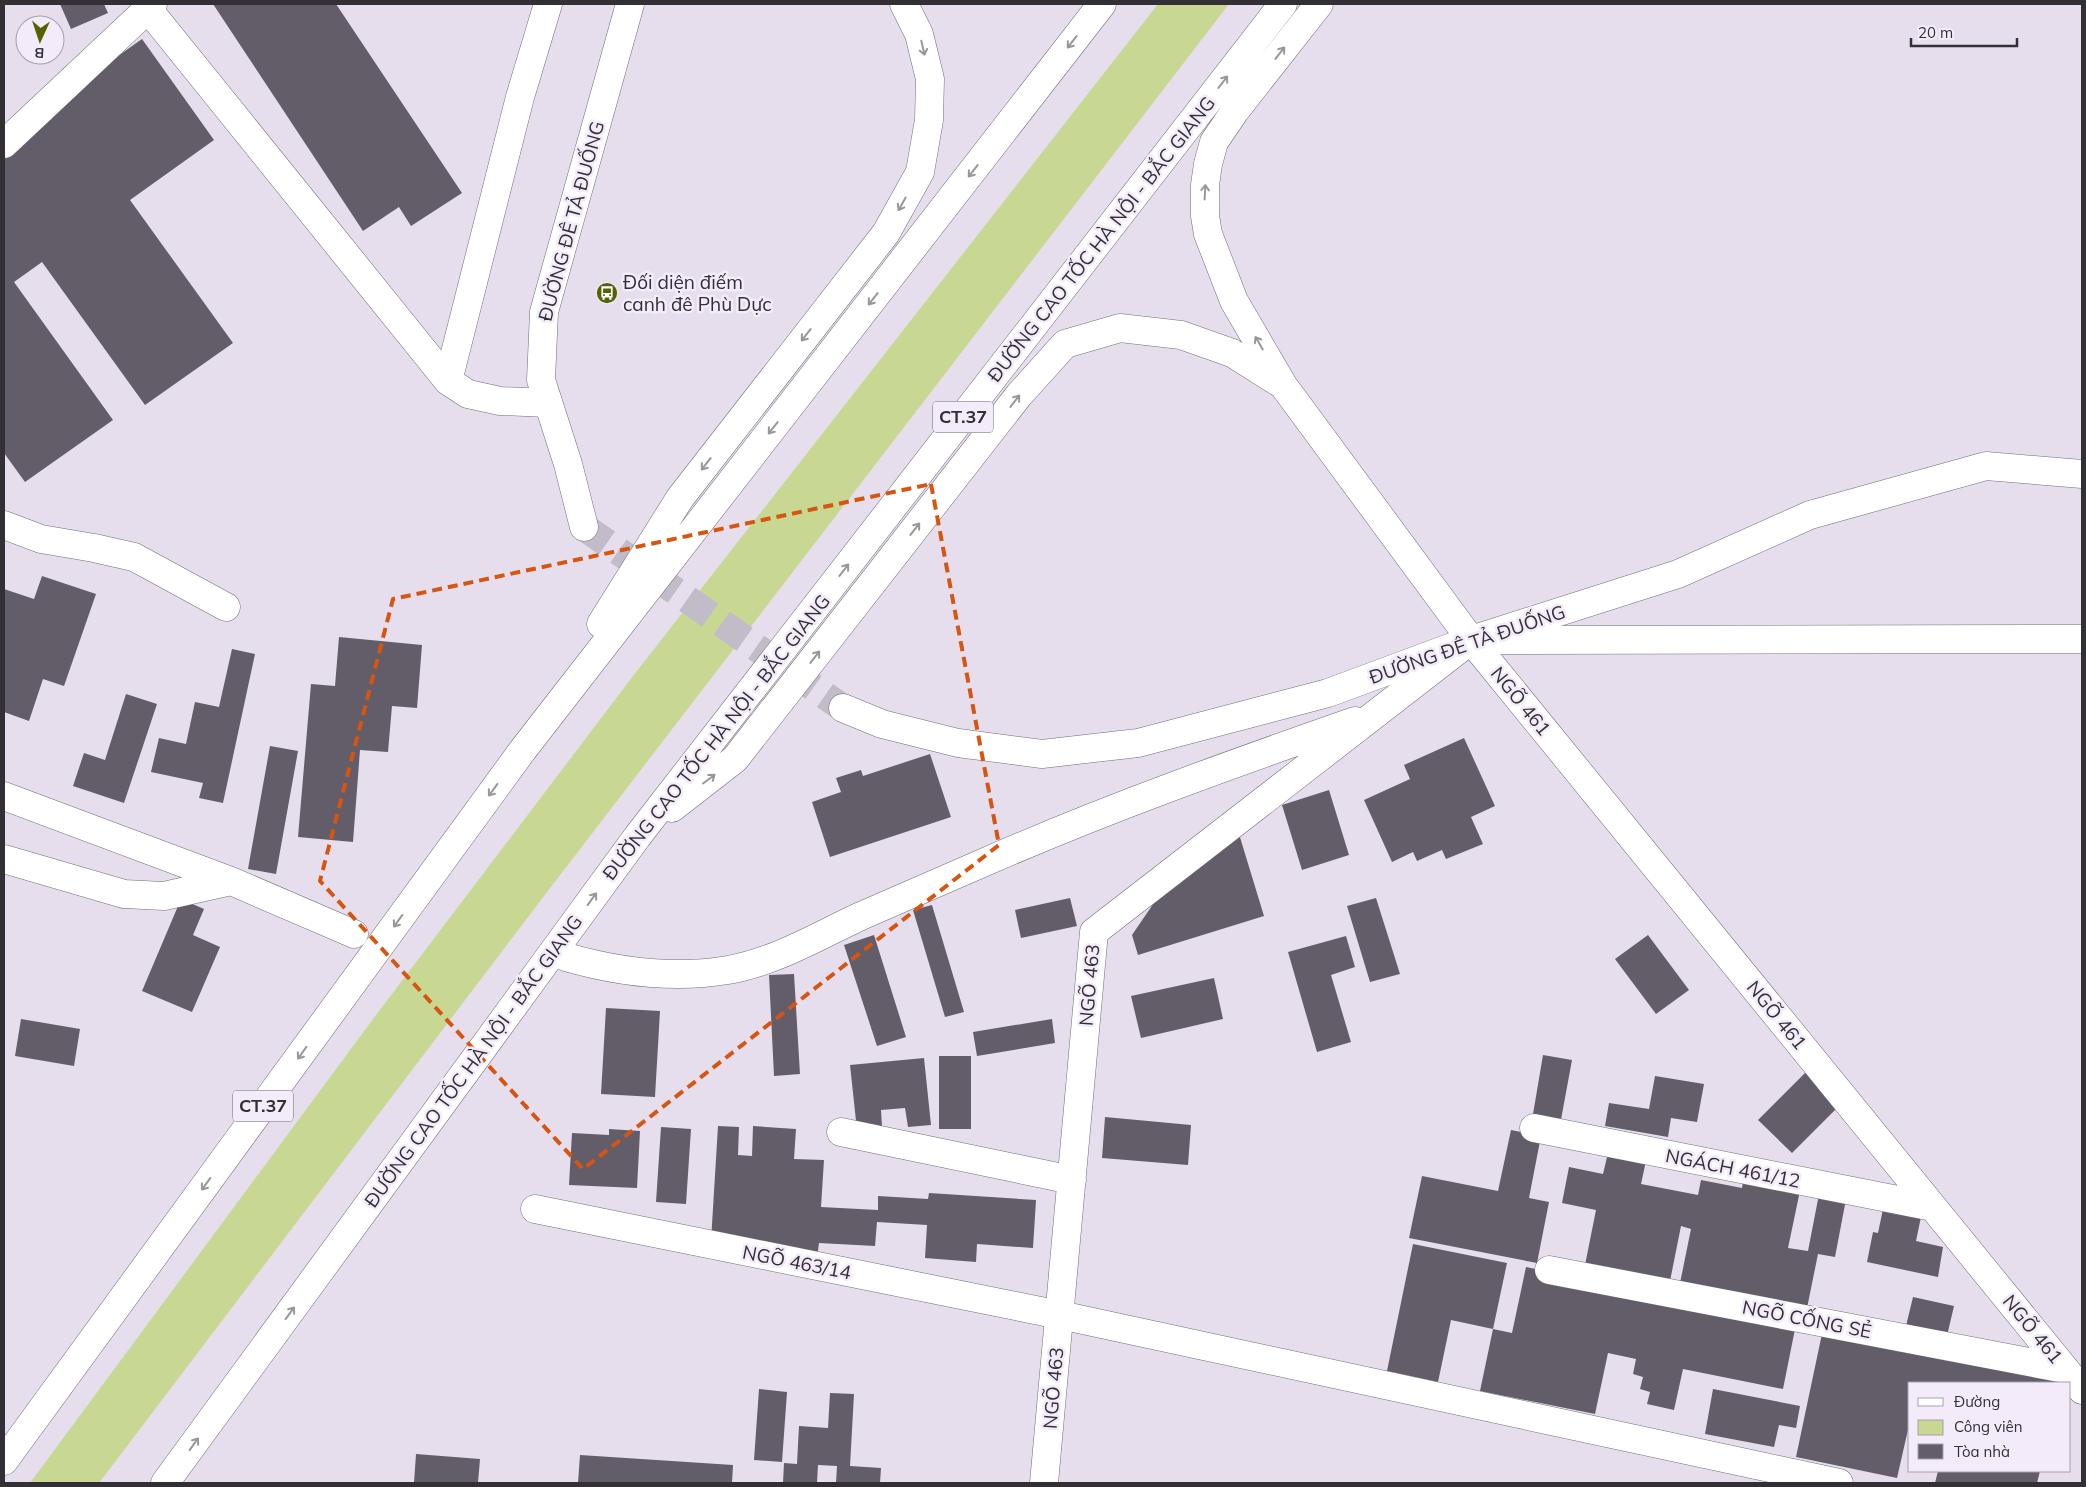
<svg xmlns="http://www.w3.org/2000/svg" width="2086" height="1487" font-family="Mulish,sans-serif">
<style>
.green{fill:#c8d893}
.building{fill:#635d69}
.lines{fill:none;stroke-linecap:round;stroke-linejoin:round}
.primary-tunnel{stroke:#c2bbc8;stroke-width:28;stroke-dasharray:28 14;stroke-linecap:butt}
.street-casing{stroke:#736c79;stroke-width:29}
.secondary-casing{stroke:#736c79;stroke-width:29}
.primary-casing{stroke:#736c79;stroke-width:29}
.highway-casing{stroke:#736c79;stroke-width:29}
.street{stroke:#fff;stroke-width:28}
.secondary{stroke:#fff;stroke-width:28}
.primary{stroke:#fff;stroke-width:28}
.highway{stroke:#fff;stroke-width:28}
.oneway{stroke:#98979a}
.marked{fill:none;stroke:#d65510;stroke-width:4;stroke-dasharray:10 6;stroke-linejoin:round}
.labels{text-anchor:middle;stroke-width:5;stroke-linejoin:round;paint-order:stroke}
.shield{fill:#f3ebfa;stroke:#6c6770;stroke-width:1}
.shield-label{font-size:18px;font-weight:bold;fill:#322f35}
.street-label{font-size:19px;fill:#322f35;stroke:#f3ebfa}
.poi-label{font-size:19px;fill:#322f35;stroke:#f3ebfa;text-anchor:start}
</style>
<rect width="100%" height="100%" fill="#e6deed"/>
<path class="green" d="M1158 4H1229L544 896 99 1483H30L376 1015 633 676Z"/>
<path class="building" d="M60 4H104L108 13 71 29Z
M213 4H336L462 193 411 226 399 207 363 231Z
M142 39 214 140 130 200 233 343 145 405 42 262 14 282 113 420 25 482 4 453V148L53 102Z
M42 576 96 594 64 686 43 679 29 721 4 712V589L34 599Z
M339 637 422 645 417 708 392 706 388 752 360 750 353 842 298 837 311 684 335 686Z
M232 649 255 654 223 803 199 798 203 783 151 772 159 738 186 744 195 702 219 707Z
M126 694 157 704 124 803 73 786 84 753 105 760Z
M1464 738 1495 806 1471 817 1483 844 1446 859 1442 850 1417 861 1413 852 1392 862 1364 800 1410 779 1404 765Z
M270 746 298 751 276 874 248 869Z
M930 754 951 817 830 857 812 802 841 792 836 778 861 770 863 776Z
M1329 790 1349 855 1302 870 1282 805Z
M1239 834 1264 916 1138 955 1132 935 1160 894Z
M1070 898 1077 926 1021 938 1015 910Z
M1376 898 1400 974 1370 982 1347 906Z
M181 899 204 909 193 935 220 947 192 1012 142 991Z
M932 905 964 1012 945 1017 913 910Z
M874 935 906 1037 877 1046 844 945Z
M1648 935 1689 990 1656 1014 1615 959Z
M1346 936 1355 967 1331 975 1351 1042 1317 1052 1288 952Z
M794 974 800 1074 774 1076 769 975Z
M1214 978 1223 1019 1141 1038 1131 996Z
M606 1008 660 1011 655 1097 601 1094Z
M21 1019 80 1029 74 1066 15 1056Z
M1052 1019 1055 1043 977 1056 973 1032Z
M1543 1055 1572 1060 1560 1125 1532 1120Z
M939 1056H971V1129H939Z
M924 1058 931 1125 908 1127 905 1108 881 1110 882 1127 857 1130 850 1065Z
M1806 1072 1839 1106 1792 1153 1758 1120Z
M1655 1076 1704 1084 1697 1122 1671 1118 1668 1137 1605 1126 1609 1103 1649 1109Z
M1105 1117 1191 1125 1188 1165 1102 1158Z
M718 1126 739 1127 738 1155 752 1156 753 1126 796 1129 794 1159 824 1160 821 1207 878 1210V1196L928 1199 929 1193 1036 1200 1033 1248 977 1244 976 1262 925 1258 927 1225 877 1222 875 1246 819 1243 817 1258 711 1241Z
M661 1127 691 1129 686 1204 656 1202Z
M609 1129 640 1131 637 1188 569 1185 572 1133 609 1135Z
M1511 1130 1541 1136 1529 1198 1549 1202 1537 1263 1409 1238 1422 1176 1498 1191Z
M1608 1153 1646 1161 1641 1184 1698 1195 1701 1180 1742 1188 1744 1175 1801 1186 1788 1248 1808 1251 1820 1189 1847 1194 1835 1257 1818 1254 1806 1313 1679 1288 1691 1229 1681 1226 1669 1286 1584 1270 1596 1210 1562 1203 1569 1167 1603 1174Z
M1883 1209 1921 1217 1916 1241 1943 1247 1938 1277 1867 1262 1873 1232 1878 1233Z
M1413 1244 1507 1263 1493 1329 1451 1320 1438 1382 1387 1371Z
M1526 1267 1796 1324 1783 1389 1683 1369 1674 1410 1647 1404 1650 1392 1640 1389 1643 1377 1633 1374 1636 1359 1608 1353 1595 1414 1480 1391 1493 1329 1512 1333Z
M1913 1297 1954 1306 1946 1340 1905 1330Z
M1823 1329 2059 1378 2058 1383H1910V1421L1897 1478 1796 1457Z
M759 1389 787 1392 782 1462 754 1460Z
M1713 1389 1800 1406 1796 1428 1779 1425 1774 1447 1705 1434Z
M830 1393 854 1394 850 1466 881 1468 880 1483H836L837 1466 818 1465 817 1483H783L784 1463 797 1464 799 1426 828 1428Z
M416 1454 480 1459 478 1483H414Z
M580 1455 733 1465 732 1483H578Z
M1938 1471H2040L2037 1483H1935Z"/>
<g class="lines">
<path class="primary-tunnel" d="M584 527 843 708"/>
<g class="street-casing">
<path id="street" d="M148 9 448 381 468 394 500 401 548 403
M4 144 153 4
M448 381 520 97 548 4
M4 525 41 539 94 548 134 557 226 607
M4 796 231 881 354 934
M4 859 124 894 164 896 231 881
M566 957C618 972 674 979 728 970 775 962 818 936 861 916 902 898 943 880 985 862 1106 809 1229 765 1355 721
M1534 1128 1933 1207
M841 1132 1072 1180
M535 1209 1060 1315 1839 1483
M1549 1270 2065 1369
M1044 1483 1094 932 1471 640 2082 1390"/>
</g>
<g class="secondary-casing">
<path id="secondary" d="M1478 640 2082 639"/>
</g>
<g class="primary-casing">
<path id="primary" d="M584 527 568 464 541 380 544 312 630 4
M843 708 882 724 958 743 1042 754 1138 743 1328 693 1471 640 1678 574 1810 515 1986 466 2082 474"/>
</g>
<g class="highway-casing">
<path id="highway" d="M1319 4 1235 111 1214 142 1208 164 1205 185V216L1208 234 1234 301 1283 385 1471 640
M601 624 680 498 886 233 920 172 929 120 930 79 919 34 904 4
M672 808 735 759 1019 395 1065 344 1120 328 1181 335 1232 353 1283 385
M4 1461 522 751 1102 4
M165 1483 637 837 1283 4"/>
</g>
<use href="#street" class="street"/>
<use href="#secondary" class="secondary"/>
<use href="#primary" class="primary"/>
<use href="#highway" class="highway"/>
</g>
<defs><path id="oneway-shaft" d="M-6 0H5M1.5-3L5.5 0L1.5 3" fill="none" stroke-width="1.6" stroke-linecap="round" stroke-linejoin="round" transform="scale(1.25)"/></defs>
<g class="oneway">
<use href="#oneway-shaft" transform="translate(1072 42) rotate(128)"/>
<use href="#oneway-shaft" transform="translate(923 48) rotate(77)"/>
<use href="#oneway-shaft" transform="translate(1280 53) rotate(-52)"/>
<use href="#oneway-shaft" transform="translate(1223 82) rotate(-52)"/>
<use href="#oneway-shaft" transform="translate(973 171) rotate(128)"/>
<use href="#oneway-shaft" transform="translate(1205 192) rotate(-87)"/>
<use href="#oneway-shaft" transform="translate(902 204) rotate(119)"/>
<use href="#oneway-shaft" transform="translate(873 299) rotate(128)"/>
<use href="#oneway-shaft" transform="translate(806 335) rotate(128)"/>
<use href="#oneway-shaft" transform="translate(1259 343) rotate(-120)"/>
<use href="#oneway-shaft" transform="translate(1015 401) rotate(-52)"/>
<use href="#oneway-shaft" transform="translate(773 428) rotate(128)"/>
<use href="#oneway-shaft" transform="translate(706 464) rotate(128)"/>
<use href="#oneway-shaft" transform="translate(915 529) rotate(-52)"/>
<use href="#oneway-shaft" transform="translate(844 570) rotate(-52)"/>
<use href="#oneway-shaft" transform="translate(815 657) rotate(-52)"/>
<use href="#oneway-shaft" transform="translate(709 779) rotate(-37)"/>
<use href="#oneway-shaft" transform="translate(493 790) rotate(126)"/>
<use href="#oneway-shaft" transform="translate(592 899) rotate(-54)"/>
<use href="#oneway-shaft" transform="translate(398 921) rotate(126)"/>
<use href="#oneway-shaft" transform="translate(302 1053) rotate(126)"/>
<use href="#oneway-shaft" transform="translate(206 1184) rotate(126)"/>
<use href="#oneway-shaft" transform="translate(290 1313) rotate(-54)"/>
<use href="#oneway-shaft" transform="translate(194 1444) rotate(-54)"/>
</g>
<path class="marked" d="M931 484 999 845 583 1169 320 881 393 599Z"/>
<defs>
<g id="bus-disc" transform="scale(1.125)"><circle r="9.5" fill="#546204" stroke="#f3ebfa"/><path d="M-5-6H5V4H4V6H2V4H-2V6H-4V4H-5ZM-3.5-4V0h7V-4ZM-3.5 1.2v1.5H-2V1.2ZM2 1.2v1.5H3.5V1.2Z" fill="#fff"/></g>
</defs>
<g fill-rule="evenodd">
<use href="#bus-disc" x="607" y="293"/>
</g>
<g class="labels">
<g class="shield">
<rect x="933" y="401.5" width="60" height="31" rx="4"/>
<rect x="233" y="1090.5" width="60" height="31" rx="4"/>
</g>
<g class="shield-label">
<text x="963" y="423">CT.37</text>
<text x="263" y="1112">CT.37</text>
</g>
<g class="street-label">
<text transform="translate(571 221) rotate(-75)" y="7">ĐƯỜNG ĐÊ TẢ ĐUỐNG</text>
<text transform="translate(1101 239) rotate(-52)" y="7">ĐƯỜNG CAO TỐC HÀ NỘI - BẮC GIANG</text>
<text transform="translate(1467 644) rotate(-19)" y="7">ĐƯỜNG ĐÊ TẢ ĐUỐNG</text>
<text transform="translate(1521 701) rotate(51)" y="7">NGÕ 461</text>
<text transform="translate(716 737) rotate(-52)" y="7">ĐƯỜNG CAO TỐC HÀ NỘI - BẮC GIANG</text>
<text transform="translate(1089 985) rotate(-85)" y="7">NGÕ 463</text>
<text transform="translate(1777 1015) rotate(51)" y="7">NGÕ 461</text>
<text transform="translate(473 1061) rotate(-54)" y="7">ĐƯỜNG CAO TỐC HÀ NỘI - BẮC GIANG</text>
<text transform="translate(1733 1168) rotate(11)" y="7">NGÁCH 461/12</text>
<text transform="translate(797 1262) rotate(11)" y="7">NGÕ 463/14</text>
<text transform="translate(1807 1319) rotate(11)" y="7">NGÕ CỐNG SẺ</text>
<text transform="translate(2033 1329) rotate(51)" y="7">NGÕ 461</text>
<text transform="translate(1053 1388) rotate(-85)" y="7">NGÕ 463</text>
</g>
<g class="poi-label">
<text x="623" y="289">Đối diện điếm<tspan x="623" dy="22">canh đê Phù Dực</tspan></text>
</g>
</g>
<rect width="2086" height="1487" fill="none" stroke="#322f35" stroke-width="10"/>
<rect x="1908" y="1382" width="162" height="90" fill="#f3ebfa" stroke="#a6a0ab"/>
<rect x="1918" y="1398" width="25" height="8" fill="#ffffff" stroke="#a6a0ab"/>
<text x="1954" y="1407" font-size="15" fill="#322f35">Đường</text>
<rect x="1918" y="1420" width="25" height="15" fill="#c8d893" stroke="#a6a0ab"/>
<text x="1954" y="1432" font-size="15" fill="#322f35">Công viên</text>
<rect x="1918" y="1444" width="25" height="15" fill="#635d69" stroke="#a6a0ab"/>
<text x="1954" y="1457" font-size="15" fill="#322f35">Tòa nhà</text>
<g transform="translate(40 40) rotate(183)"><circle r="24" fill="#f3ebfa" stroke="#a6a0ab"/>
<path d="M0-4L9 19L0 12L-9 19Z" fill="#546204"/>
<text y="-8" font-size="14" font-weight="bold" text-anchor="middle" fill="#322f35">B</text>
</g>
<path d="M1911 38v8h106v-8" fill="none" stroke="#322f35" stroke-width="2.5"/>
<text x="1918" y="38" font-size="15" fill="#322f35" stroke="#f3ebfa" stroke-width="4" paint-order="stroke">20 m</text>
</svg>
